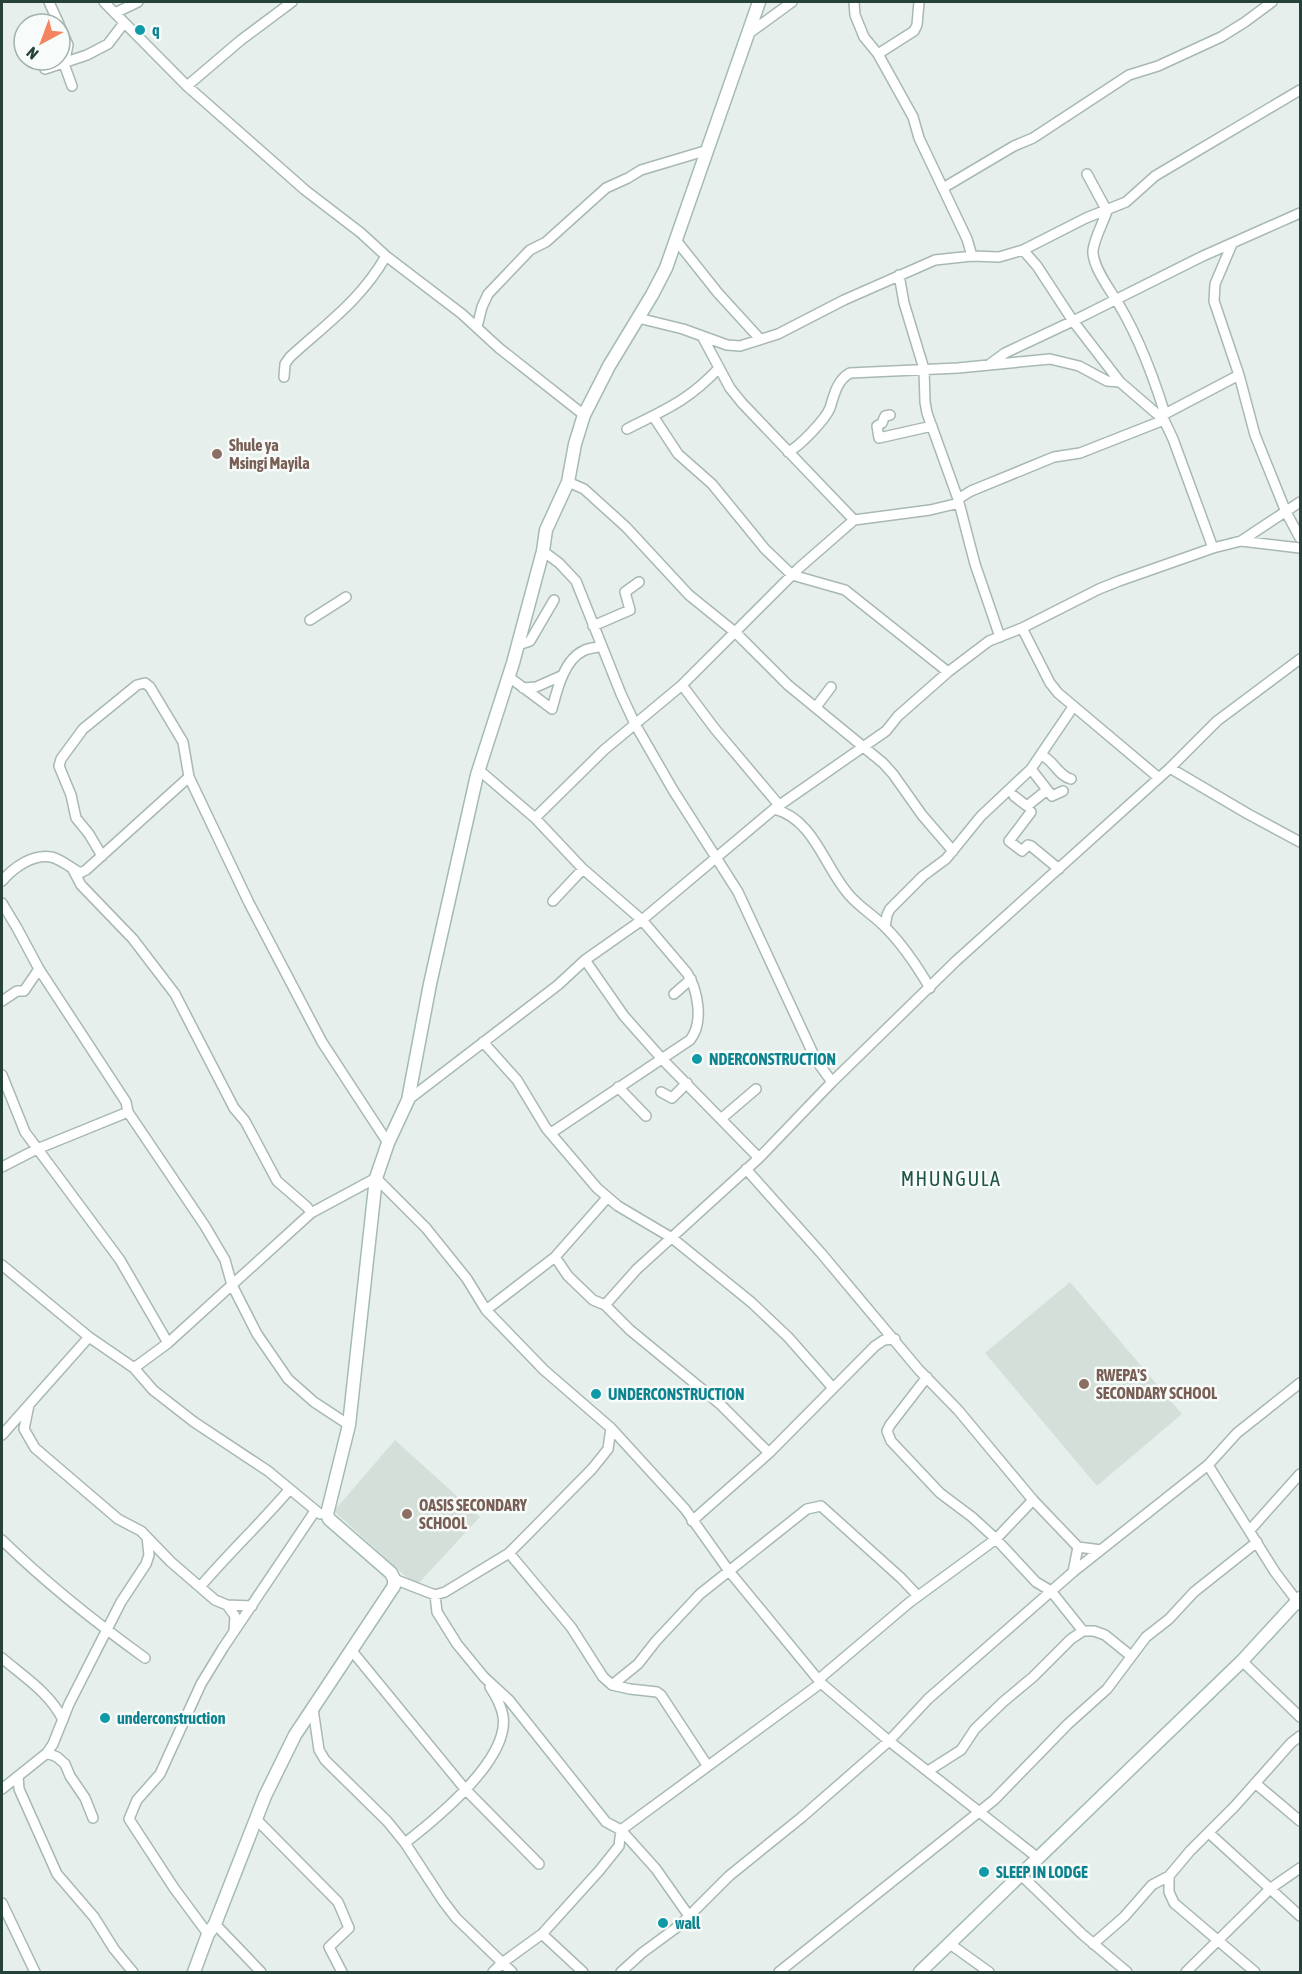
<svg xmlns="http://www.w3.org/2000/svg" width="1302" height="1974" font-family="'Asap Condensed',sans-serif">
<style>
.built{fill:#d4dfda}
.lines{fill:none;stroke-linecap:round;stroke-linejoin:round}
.street-casing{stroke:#a8b8b2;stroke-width:12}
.secondary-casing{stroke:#a4bbb3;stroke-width:15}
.street{stroke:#fff;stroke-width:9}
.secondary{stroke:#fff;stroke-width:12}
.culture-dot{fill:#0f9aa8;stroke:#f7fbf9;stroke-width:2}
.education-dot{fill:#8d6e63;stroke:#f7fbf9;stroke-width:2}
.labels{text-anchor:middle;stroke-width:5;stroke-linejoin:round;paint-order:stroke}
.culture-label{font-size:16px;font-weight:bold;fill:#0d838f;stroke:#f7fbf9;text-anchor:start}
.education-label{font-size:16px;font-weight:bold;fill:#785e54;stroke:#f7fbf9;text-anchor:start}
.quarter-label{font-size:20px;letter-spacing:1.5px;fill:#1f5548;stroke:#f7fbf9}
</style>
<rect width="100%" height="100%" fill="#e6efeb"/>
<path class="built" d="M1070 1282 1182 1414 1097 1486 985 1353Z
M395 1440 480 1517 416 1586 334 1511Z"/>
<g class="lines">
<g class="street-casing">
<path id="street" d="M49 2 59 24
M104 2 187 86 305 190 361 233 386 256 462 314 499 348 584 415
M854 2 855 15 864 37 878 54 913 117 919 138 967 239 972 256
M115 13 138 2
M60 27 68 45 64 64 72 86
M748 34 792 2
M878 54 914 31 917 25 919 2
M45 69 87 55 108 44 124 23
M187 86 241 40 292 2
M1087 174 1107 211C1103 223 1095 237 1093 250 1092 263 1104 281 1111 292 1136 329 1152 372 1165 414
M943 188 1014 146 1033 138 1129 75 1158 66 1221 37 1245 22 1272 2
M675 239 718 293 760 339
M1232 244 1215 284 1214 301 1239 375 1255 435 1286 512 1300 538
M1023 250 1037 266 1073 321 1120 382 1164 420 1173 439 1213 548
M899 275 904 303 924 369 925 402 927 413 958 499 975 564 1000 637
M638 318 683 329 727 345 740 346 778 334 844 300 935 260 972 256 999 257 1023 250 1086 218 1126 202 1155 176 1300 90
M477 327 482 307 488 294 530 250 546 242 606 188 628 178 641 170 708 150
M702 336 730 388 742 403 854 520
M990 364 1005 353 1073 321 1203 256 1300 213
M284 377 285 364 290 357C326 324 361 300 386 256
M890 415 885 416 882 423 877 426 879 438 932 426
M653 416 678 454 712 484 765 549 792 575 845 590 948 672
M1161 416 1239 375
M627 429C666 409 688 401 719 368
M788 452C799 447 825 420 830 408 834 395 837 380 850 373L958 368 1050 359 1079 366 1107 381 1120 382
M568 482 584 489 626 527 689 595 736 633 788 685 883 763 893 774 922 815 953 851
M958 499 971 491 1054 457 1080 453 1164 420
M1241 541 1300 548
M543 551 559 563 576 581 621 694 635 724 673 790 738 892 816 1060 832 1082
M310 620 346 597
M593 626 630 610 625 592 639 582
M1022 628 1050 683 1058 693 1159 778
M518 645 530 641 554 600
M509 677 552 709C557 690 564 660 583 651 588 648 596 648 602 646
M682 685 715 729 779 805
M523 688 536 687 561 676
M816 707 831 687
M1041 755C1054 760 1058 776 1071 779
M1170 768 1248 814 1300 842
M1031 769 1052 796 1063 791
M479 770 535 818 583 869 642 920 687 973C698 990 704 1023 690 1040L551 1133
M1014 796 1027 806 1047 790
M774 809C815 819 825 870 851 897 862 909 876 917 886 928 904 946 917 966 930 988
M1031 812 1009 841 1022 851 1028 845 1031 846 1059 869
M535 818 604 750 682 685 799 568 854 520 930 510 959 503
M102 856 89 834 76 818 71 795 59 766 61 759 83 729 137 685 145 683 150 687 183 742 189 777 249 903 322 1042 388 1143
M72 868 81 885 133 939 175 994 234 1108 245 1121 277 1181 307 1207 311 1213
M2 881C13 868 32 854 51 857 61 859 71 868 80 873L86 870 189 777
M553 901 583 869
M2 903 17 928 39 969 126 1102 128 1112 205 1226 225 1260 232 1285 257 1334 288 1379 314 1402 349 1425
M885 927 887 915 890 909 923 876 946 859 981 816 1031 769 1073 707
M585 960 624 1016 663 1060 759 1158
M674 994 691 979
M2 1001 17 991H24L39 969
M483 1042 517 1080 546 1128 597 1188 618 1206 672 1238 751 1302 788 1337 833 1388
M2 1075 25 1132 120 1260 168 1343
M618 1087 646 1116
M661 1092 672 1098 687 1083
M408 1100 558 985 585 960 642 920 774 809 886 731 898 716 948 672 989 641 1022 628 1099 589 1119 581 1213 548 1241 541 1300 502
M722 1118 756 1089
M2 1167 37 1149 128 1112
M746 1169 821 1253 919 1370 958 1410 1033 1500 1078 1547 1101 1550
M555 1257 568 1276 593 1300 605 1305 630 1330 720 1404 769 1453
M2 1265 89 1337 134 1368 153 1390 194 1422 268 1471 320 1514
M605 1305 637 1269 759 1158 832 1082 956 961 1170 768 1217 721 1300 659
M486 1310 555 1257 607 1198
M134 1368 168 1343 311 1213 376 1178 426 1228 467 1279 486 1310 544 1370 611 1428 685 1509 729 1571 821 1683 889 1741 1038 1858
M927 1377 890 1425 887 1431 891 1441 940 1493 972 1517 996 1539 1036 1582 1051 1591 1083 1631
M29 1405 24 1429 35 1448 118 1519 141 1531 171 1562 215 1600 227 1605 252 1606
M2 1435 89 1337
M1208 1465 1275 1572 1300 1605
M692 1521 769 1453 875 1346 884 1340 895 1339
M1250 1530 1300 1474
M2 1540C46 1583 95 1622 145 1658
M509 1553 571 1627 603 1677 612 1685 630 1689 657 1692 661 1695 707 1765
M1073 1572 1078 1547
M394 1579 435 1595 445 1592 509 1553 527 1535 592 1469 608 1449 611 1428
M200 1587C228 1554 260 1524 289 1490
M435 1595 437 1612 457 1644 484 1677 509 1700 606 1822 621 1830 821 1683
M227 1605 235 1616 234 1630
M352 1651 465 1789 539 1864
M2 1658C24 1677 50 1693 63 1720
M1242 1661 1300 1717
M819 1679 910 1602 996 1539 1033 1500
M612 1685 638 1664 656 1641 700 1594 807 1509 821 1506 901 1578 918 1596
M313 1709 319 1750 325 1760 387 1821 405 1843 443 1901 456 1918 512 1972
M47 1753 57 1757 65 1764 70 1776 85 1798 93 1818
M928 1771 961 1750 975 1729 1003 1702 1033 1677 1071 1639 1083 1631H1094L1105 1635 1131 1656
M18 1776 19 1789 57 1874 94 1917 114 1949 133 1972
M1255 1783 1300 1821
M2 1789 47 1753 53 1744 69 1704 121 1602 146 1564 149 1555 147 1537
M256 1819 338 1902 349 1928 329 1947 342 1972
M621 1830 656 1869 689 1916
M1209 1833 1300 1916
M405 1843C436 1819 510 1759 503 1716 501 1705 496 1696 490 1687
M1021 1875 1082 1934 1127 1972
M2 1903 35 1972
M215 1924 261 1972
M208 1934 174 1888 129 1819 137 1800 160 1774 201 1684 223 1648 315 1511
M542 1934 583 1972
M950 1944 989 1972
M1093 1944 1124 1917 1152 1885 1169 1876
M493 1972 502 1963 542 1934 599 1871 619 1846 621 1830
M621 1972 642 1953 680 1925 729 1876 802 1817 889 1741 928 1699 1073 1572 1208 1465 1237 1433 1300 1383
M779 1972 994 1800 1068 1724 1107 1689 1146 1637 1169 1619 1194 1592 1257 1542
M1186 1972 1271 1888 1300 1868
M1255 1972 1174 1903 1169 1892V1876L1190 1851 1235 1806 1291 1743 1300 1736"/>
</g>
<g class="secondary-casing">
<path id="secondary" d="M194 1972 208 1934 215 1924 265 1796 295 1735 394 1586V1579L391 1573 329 1519 327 1514 349 1425 376 1178 388 1143 408 1100 430 984 477 775 513 663 543 551 546 530 568 482 575 444 584 415 609 366 652 295 666 268 759 2
M920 1972 1242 1661 1300 1598"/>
</g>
<use href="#street" class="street"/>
<use href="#secondary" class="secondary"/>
</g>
<g class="culture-dot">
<circle cx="140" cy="30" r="6"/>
<circle cx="697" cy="1059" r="6"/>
<circle cx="596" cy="1394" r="6"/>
<circle cx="105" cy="1718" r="6"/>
<circle cx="984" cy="1872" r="6"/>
<circle cx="663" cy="1923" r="6"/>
</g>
<g class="education-dot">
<circle cx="217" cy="454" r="6"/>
<circle cx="1084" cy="1384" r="6"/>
<circle cx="407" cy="1514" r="6"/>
</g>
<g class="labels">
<g class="culture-label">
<text x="152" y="36">q</text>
<text x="709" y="1065">NDERCONSTRUCTION</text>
<text x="608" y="1400">UNDERCONSTRUCTION</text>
<text x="117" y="1724">underconstruction</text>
<text x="996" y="1878">SLEEP IN LODGE</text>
<text x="675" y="1929">wall</text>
</g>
<g class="education-label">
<text x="229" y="451">Shule ya<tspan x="229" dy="18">Msingi Mayila</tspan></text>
<text x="1096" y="1381">RWEPA'S<tspan x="1096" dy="18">SECONDARY SCHOOL</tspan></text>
<text x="419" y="1511">OASIS SECONDARY<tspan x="419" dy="18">SCHOOL</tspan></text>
</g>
<g class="quarter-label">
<text x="951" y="1186">MHUNGULA</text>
</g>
</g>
<rect width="1302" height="1974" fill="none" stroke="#24423a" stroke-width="6"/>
<g transform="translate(42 42) rotate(221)"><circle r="28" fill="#f7fbf9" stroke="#a3b1ad" stroke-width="1.5"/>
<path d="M0-4.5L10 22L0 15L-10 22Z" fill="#f4845f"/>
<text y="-9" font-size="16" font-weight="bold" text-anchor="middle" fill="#24423a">N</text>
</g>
</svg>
